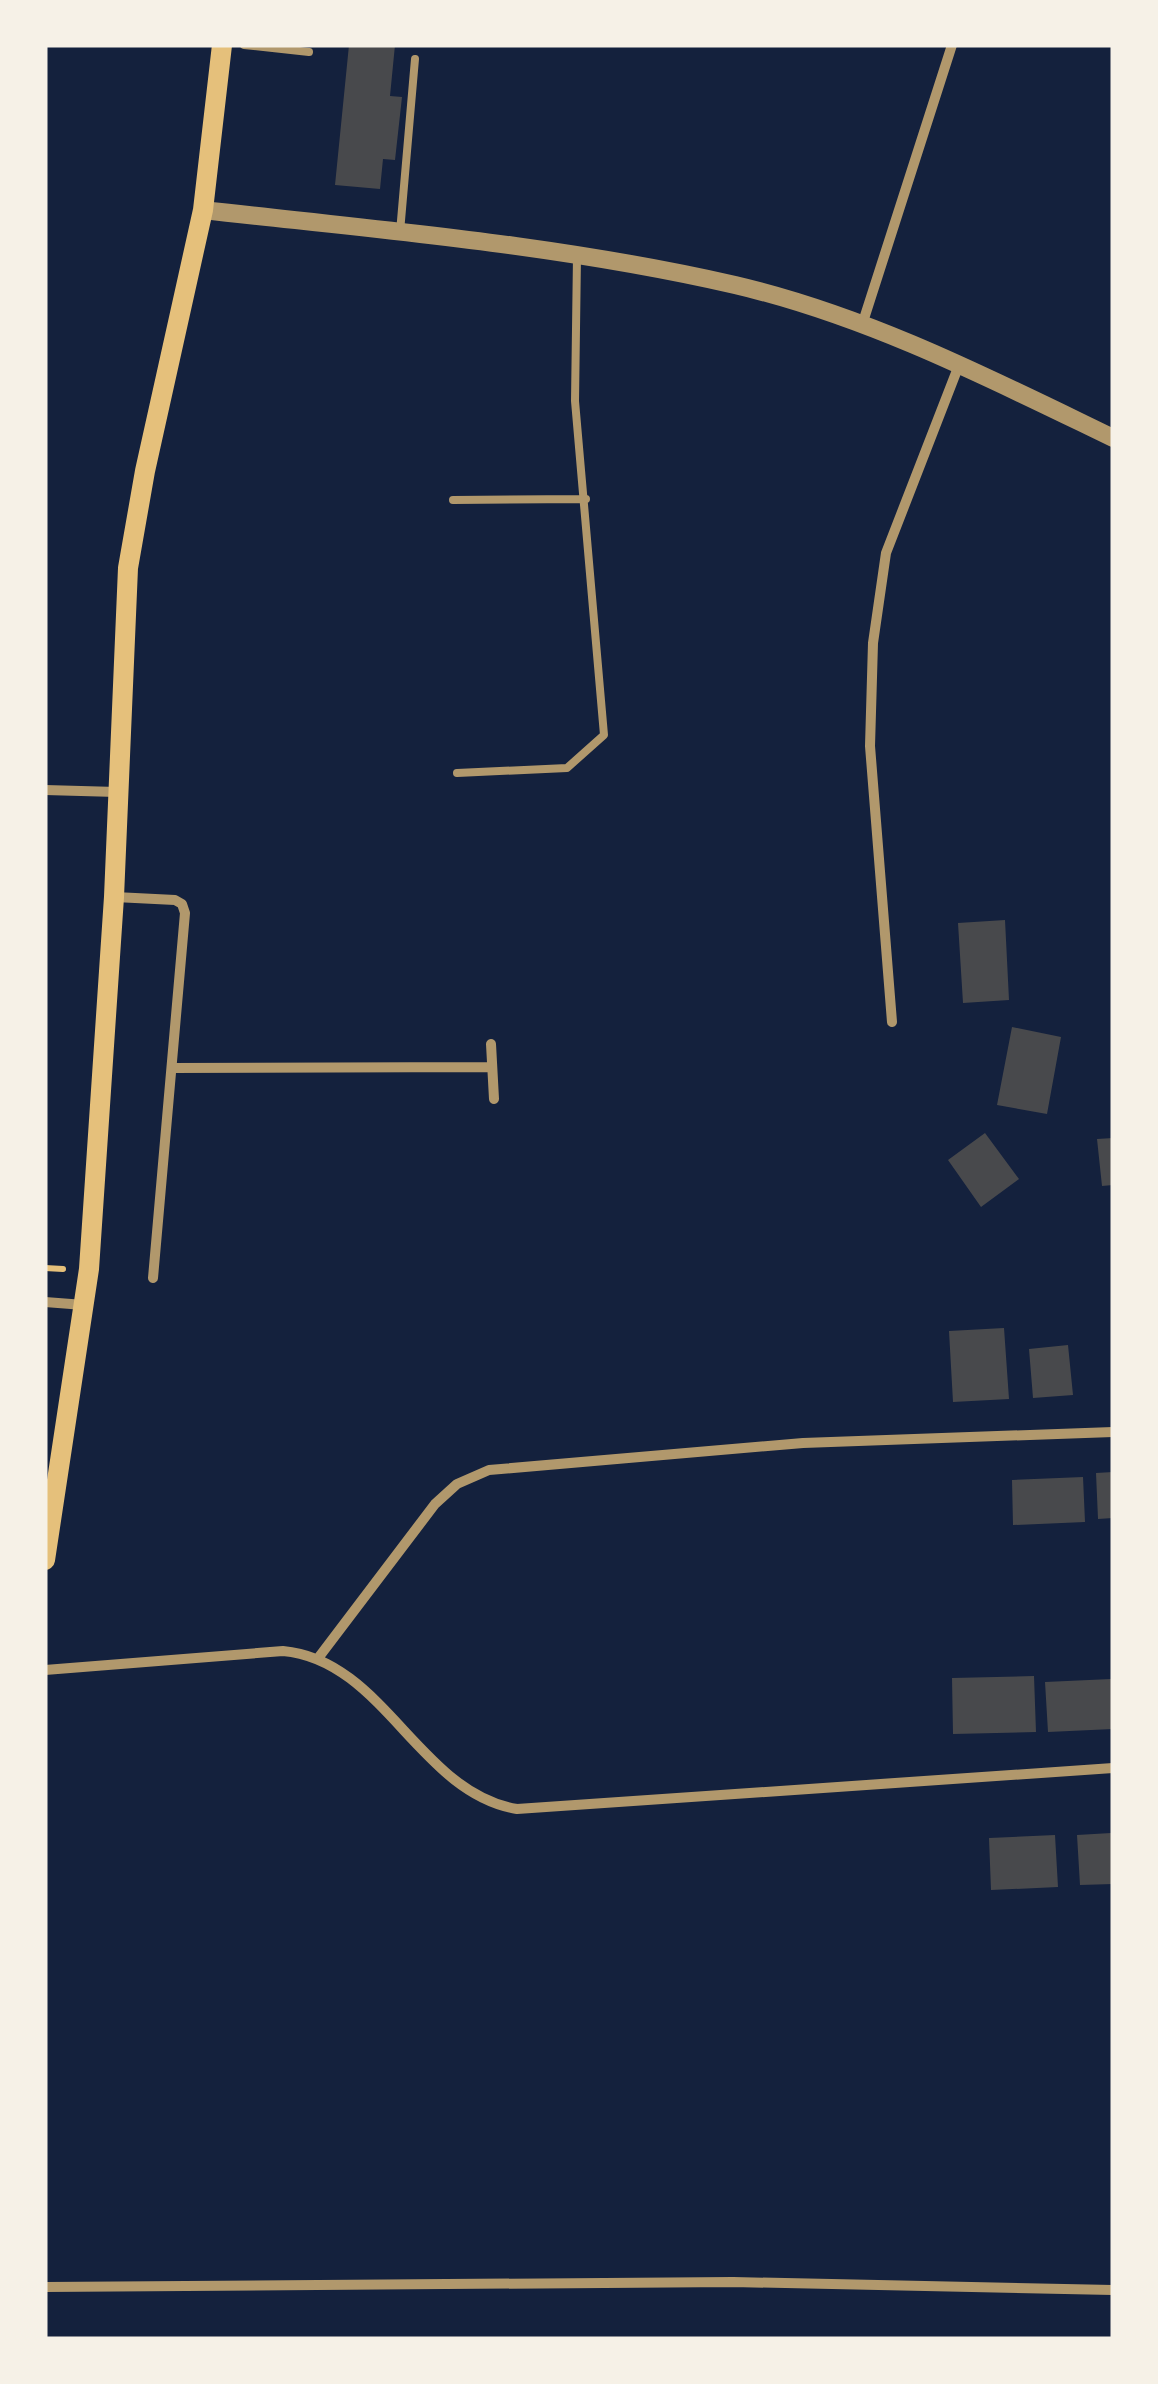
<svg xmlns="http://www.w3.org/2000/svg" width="1158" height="2384" font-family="Rubik,sans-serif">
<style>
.building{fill:#48494c}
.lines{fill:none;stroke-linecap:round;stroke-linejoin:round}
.path{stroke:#e5c07b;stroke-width:6}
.service{stroke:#b1986c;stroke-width:8}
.minor{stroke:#b1986c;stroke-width:10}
.tertiary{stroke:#b1986c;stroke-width:18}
.secondary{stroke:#e5c07b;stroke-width:20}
</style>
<rect width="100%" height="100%" fill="#14213d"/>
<path class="building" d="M349 45H395L390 96 402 97 395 160 383 159 380 189 335 185Z
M1005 920 1009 1000 963 1003 958 923Z
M1012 1027 1061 1037 1047 1114 997 1105Z
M985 1133 1019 1179 981 1207 948 1160Z
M1113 1138V1185L1102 1186 1097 1139Z
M1004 1328 1009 1399 953 1402 949 1331Z
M1068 1345 1073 1395 1033 1398 1029 1349Z
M1113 1472V1518L1098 1519 1096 1473Z
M1083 1477 1085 1522 1013 1525 1012 1480Z
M1034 1676 1036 1732 953 1734 952 1678Z
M1111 1679 1113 1729 1048 1732 1045 1682Z
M1111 1833 1113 1884 1080 1885 1077 1835Z
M1055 1835 1058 1887 991 1890 989 1838Z"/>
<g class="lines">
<path class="path" d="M45 1268 63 1269"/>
<path class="service" d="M244 45 309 52
M400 232 415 59
M453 500 586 499
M457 773 567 768 604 735 575 401 577 256"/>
<path class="minor" d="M862 325 952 45
M45 790 117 792
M115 897 175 900 182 904 185 913 153 1278
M892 1022 870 746 873 643 886 553 959 365
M491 1044 494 1099
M172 1068 490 1067
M45 1302 84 1305
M319 1657 435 1504 457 1484 489 1470 803 1443 1113 1432
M45 1670 283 1651C384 1660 419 1793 517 1809L1113 1768
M45 2287 733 2282 1113 2290"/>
<path class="tertiary" d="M203 210C380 230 561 245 735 285 868 316 991 379 1113 438"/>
<path class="secondary" d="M45 1560 89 1269 114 897 128 568 145 471 203 210 222 45"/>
</g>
<rect width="1158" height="2384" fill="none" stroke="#f6f1e7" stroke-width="95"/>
</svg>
